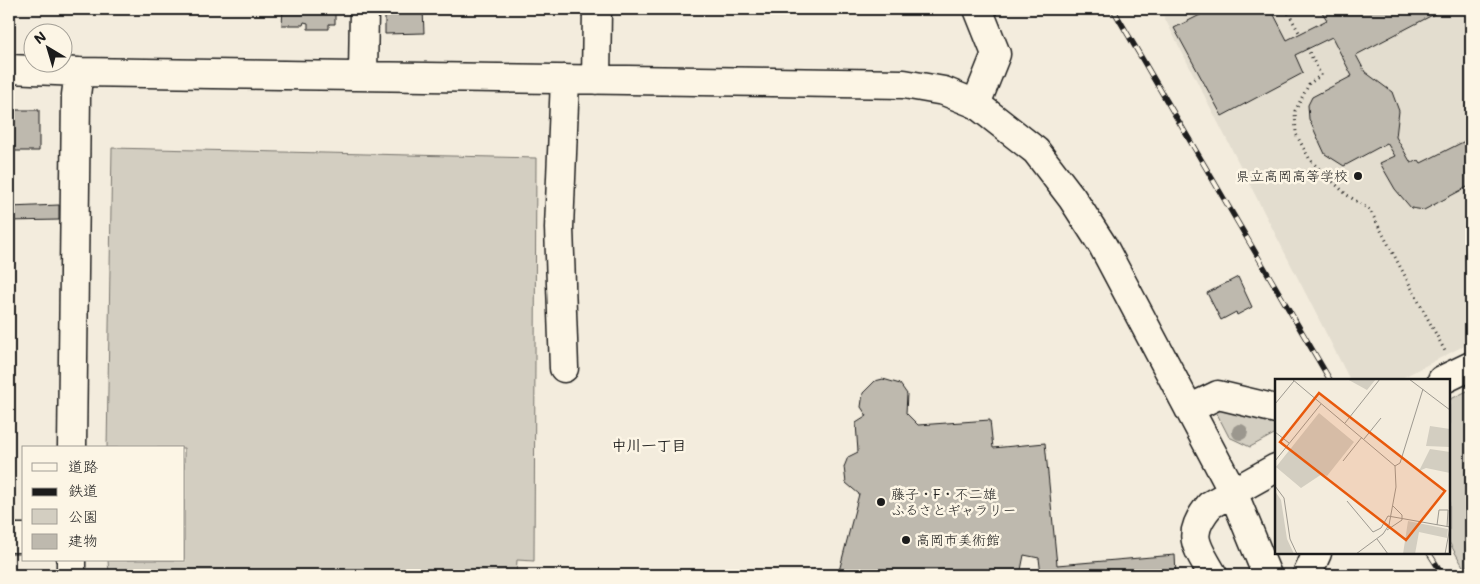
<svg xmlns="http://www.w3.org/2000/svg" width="1480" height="584" font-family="Mali,'Klee One',sans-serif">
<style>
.built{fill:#e3ddcf}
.green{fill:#d3cec1;stroke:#78756e}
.building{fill:#beb9ae;stroke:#1c1c1c}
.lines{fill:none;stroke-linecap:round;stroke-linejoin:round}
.minor-casing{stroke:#1c1c1c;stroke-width:31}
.path{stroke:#1c1c1c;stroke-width:3;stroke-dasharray:1 4;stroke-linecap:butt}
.minor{stroke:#fcf5e5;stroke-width:28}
.rail-casing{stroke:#1c1c1c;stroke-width:5.5}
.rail{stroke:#fcf5e5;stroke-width:4;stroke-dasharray:11;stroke-linecap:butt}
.tree{fill:#9b978e}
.poi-dot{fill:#1c1c1c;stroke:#fcf5e5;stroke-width:2}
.labels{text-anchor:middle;stroke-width:5;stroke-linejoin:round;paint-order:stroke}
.poi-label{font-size:14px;fill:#1c1c1c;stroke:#fcf5e5;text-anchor:start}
.neighbourhood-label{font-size:15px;font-weight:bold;fill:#1c1c1c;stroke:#fcf5e5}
.inset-road{fill:none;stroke:#9d9990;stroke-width:1}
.view{fill:#e8590c;fill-opacity:0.15;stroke:#e8590c;stroke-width:2.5}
.inset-edge{fill:none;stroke:#1c1c1c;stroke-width:2.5}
</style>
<rect width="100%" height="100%" fill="#f3ecdd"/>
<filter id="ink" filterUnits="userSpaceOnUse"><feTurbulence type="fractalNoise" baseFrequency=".02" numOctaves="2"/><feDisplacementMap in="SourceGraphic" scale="10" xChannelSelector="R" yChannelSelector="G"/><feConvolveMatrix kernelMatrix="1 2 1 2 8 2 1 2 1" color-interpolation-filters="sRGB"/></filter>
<g filter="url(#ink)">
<path class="built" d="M1160 9H1471V342L1398 380H1350Z"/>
<path class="green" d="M112 148 536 158 534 561 517 560 516 575H109L108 560H184V448H107Z
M1471 389V575H1468L1449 542V400Z
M1212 404 1262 421 1276 415V433L1250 447 1229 437Z"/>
<path class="building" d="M283 9H335V24H329V29H308V23L304 22 303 25H282Z
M385 9H423L424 33 385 34Z
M1212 9H1271L1287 40 1327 20 1320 9H1348L1351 13 1359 9H1444L1356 55 1365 72 1392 92 1399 111 1396 137 1411 163 1419 160 1421 163 1471 138V185L1424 210 1411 208 1395 189 1380 163 1395 156 1387 143 1344 166 1325 154 1309 119 1308 105 1312 97 1352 76 1332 37 1295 55 1303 73 1222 116 1174 28Z
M9 110H39V151H9Z
M59 205V220L9 221V207Z
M1238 277 1252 307 1237 315 1236 312 1221 320 1207 293Z
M883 379 900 384 907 394 906 413 918 425 990 420 993 448 1045 443 1057 565 1175 555 1176 575H1161L1160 570 1131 572 1132 575H1113L1112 573 1041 575 1039 558 1024 555 1020 575H838L859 494 846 483 844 467 848 457 858 452 856 423 867 416 861 407 863 393 875 381Z"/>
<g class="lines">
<g class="minor-casing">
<path id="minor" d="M9 69 79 72 904 84 944 91 976 104 1036 151 1072 198 1103 246 1233 492 1267 575
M363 76 364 9
M596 80 597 9
M976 104 996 54 978 9
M564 368 559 228 565 79
M1442 380 1471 366
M1189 409 1218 395 1276 409
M72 448 76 95 79 72
M9 538H24
M71 575V560
M1213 575C1196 545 1185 535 1210 505L1276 468
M1307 575 1317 553"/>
</g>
<path class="path" d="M1286 9 1300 34
M1307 48 1321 75 1309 84 1295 111 1296 134 1310 160 1347 195 1370 210 1446 353"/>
<use href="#minor" class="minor"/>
<g class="rail-casing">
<path id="rail" d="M1113 9 1330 380
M1429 553 1443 575"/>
</g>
<use href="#rail" class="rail"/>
</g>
<circle class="tree" cx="1240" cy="432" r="8"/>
</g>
<g class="poi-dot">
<circle cx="1358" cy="176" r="5"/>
<circle cx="881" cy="502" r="5"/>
<circle cx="906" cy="540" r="5"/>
</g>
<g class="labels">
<g class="poi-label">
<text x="1348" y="181" text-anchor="end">県立高岡高等学校</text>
<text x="891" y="499">藤子・F・不二雄<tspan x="891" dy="16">ふるさとギャラリー</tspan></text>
<text x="916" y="545">高岡市美術館</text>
</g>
<g class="neighbourhood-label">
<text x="649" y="451">中川一丁目</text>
</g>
</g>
<g transform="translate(1275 379)">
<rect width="175" height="175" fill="#f3ecdd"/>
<path d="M72 0H101L92 11ZM44 34 79 63 52 97 47 95 26 109 1 88ZM155 47 175 50V68L151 67ZM155 70 175 73V94L151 89 144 92ZM0 112 6 121 12 160 19 175H0ZM133 142 173 150 172 159 144 153 140 175H128Z" fill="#d3cec1"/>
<path class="inset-road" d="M17 0 120 87 121 108 114 146 108 155 81 175M134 0 175 31M0 25 19 2M70 44 105 0M0 53 14 64M89 60 106 39M0 82 46 25M68 82 87 58M120 87 125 84 148 10M0 107 9 119 15 160 22 175M72 122 98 153 106 149 113 137 175 148M162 146 164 131H173L172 148M112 151 127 141V136L118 127M102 160 113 175M170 175 175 148"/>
<path class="view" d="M44 14 170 112 131 161 5 63Z"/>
<rect width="175" height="175" class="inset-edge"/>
</g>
<rect width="1480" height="584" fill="none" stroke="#fcf5e5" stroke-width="30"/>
<rect x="15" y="15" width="1450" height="554" fill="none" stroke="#1c1c1c" stroke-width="2" filter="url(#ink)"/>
<rect x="22" y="446" width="162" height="115" fill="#fcf5e5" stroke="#a29e95"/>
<rect x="32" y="463" width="25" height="8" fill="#fcf5e5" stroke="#a29e95"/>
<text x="68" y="472" font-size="15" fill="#1c1c1c">道路</text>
<rect x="32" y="488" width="25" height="8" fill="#1c1c1c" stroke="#a29e95"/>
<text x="68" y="496" font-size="15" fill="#1c1c1c">鉄道</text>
<rect x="32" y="509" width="25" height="15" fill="#d3cec1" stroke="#a29e95"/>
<text x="68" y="522" font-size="15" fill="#1c1c1c">公園</text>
<rect x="32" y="534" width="25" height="15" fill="#beb9ae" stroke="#a29e95"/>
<text x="68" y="546" font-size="15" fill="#1c1c1c">建物</text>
<g transform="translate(48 48) rotate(322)"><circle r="24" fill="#fcf5e5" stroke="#a29e95"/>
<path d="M0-4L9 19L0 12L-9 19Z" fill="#1c1c1c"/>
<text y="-8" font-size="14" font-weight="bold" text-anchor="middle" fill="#1c1c1c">N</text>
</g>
</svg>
